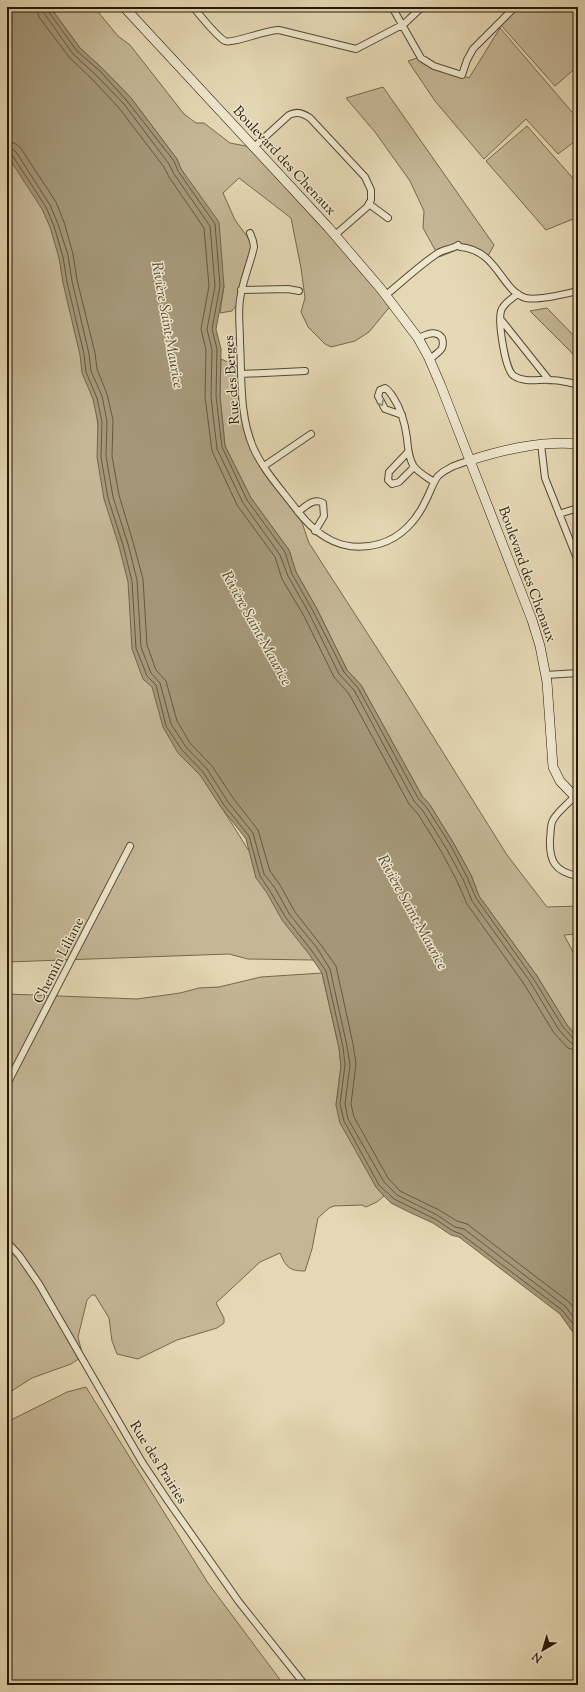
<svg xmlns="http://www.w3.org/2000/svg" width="585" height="1692" font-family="'Sorts Mill Goudy',serif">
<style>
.green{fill:#c5b796;stroke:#76684d}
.water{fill:#a49778;stroke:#72644a}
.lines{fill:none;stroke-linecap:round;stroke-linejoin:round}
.shore{stroke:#66583e;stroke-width:1}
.street-casing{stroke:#564830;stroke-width:8}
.secondary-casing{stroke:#271804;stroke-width:10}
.street{stroke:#eee6ce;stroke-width:6}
.secondary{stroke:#eee6ce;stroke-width:9}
.oneway{stroke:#948973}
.labels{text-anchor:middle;stroke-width:3;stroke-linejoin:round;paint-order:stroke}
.street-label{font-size:14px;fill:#271804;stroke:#eee6ce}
.water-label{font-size:15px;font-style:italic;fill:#594b32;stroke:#eee6ce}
</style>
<rect width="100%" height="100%" fill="#e5d8b4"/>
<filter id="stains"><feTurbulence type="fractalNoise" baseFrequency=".005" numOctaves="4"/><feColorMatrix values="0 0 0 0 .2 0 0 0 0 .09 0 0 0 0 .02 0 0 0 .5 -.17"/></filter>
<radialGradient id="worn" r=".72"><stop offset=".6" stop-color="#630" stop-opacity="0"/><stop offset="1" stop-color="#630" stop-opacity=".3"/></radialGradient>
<path class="green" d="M50 7H94L118 36 130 45 184 114 196 123H204L230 143 251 147 392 304 369 332 355 341 331 347 325 344 308 327 301 312 305 298 301 268 291 218 239 178 223 193 235 220 251 242 250 269 243 296 232 311 220 313 224 286 194 188 181 169 177 159 131 98 103 69 80 48Z
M516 7H578V66L555 86 500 24Z
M500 28 572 112 578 115V139L558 154 526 119 484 159 435 101 408 61 420 57 469 78Z
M383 87 494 245 487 258 459 249 439 257 423 228 424 211 410 181 375 132 346 98Z
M527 126 578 184V217L546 230 486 161Z
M7 146 50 214 96 409 104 477 189 756 268 881 313 960 248 959 229 954 7 962Z
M547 308 578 340V361L571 352 530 311Z
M221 359 243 369 247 426 263 466 300 517 309 543 404 690 507 855 547 907 578 906V934L564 935 578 961V1029L575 1034 567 1025 537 976 479 896 471 875 454 844 430 805 422 796 361 685 347 670 317 609 296 572 289 550 251 498 225 446 220 396Z
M322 973 339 1048 341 1066 336 1105 376 1187 384 1196 377 1202 366 1207 362 1205 334 1206 329 1208 318 1218 312 1249 305 1271C289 1271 286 1267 280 1253L260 1262 216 1303 224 1318V1323L217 1328 177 1340 138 1359 117 1354 112 1341 109 1318 95 1295H92L87 1300 78 1337 83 1356 71 1364 32 1378 7 1394V1215L10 1200 7 1198V994L137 999 180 993 199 988 219 987 261 977Z
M86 1387 208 1583 284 1685H7V1422L67 1392Z"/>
<path class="water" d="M7 7H50L80 48 103 69 131 98 177 159 181 169 219 222 224 286 216 329 221 349 220 396 225 446 251 498 289 550 296 572 317 609 347 670 361 685 422 796 430 805 454 844 471 875 479 896 537 976 567 1025 578 1038V1335L572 1331 560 1314 459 1237 451 1235 433 1223 411 1213 391 1203 384 1196 376 1187 340 1123 336 1105 341 1066 339 1048 322 973 309 954 282 920 267 893 256 878 246 839 221 807 200 775 178 753 163 727 152 687 143 679 132 649 128 582 119 546 104 499 97 457 98 423 93 399 82 373 80 355 63 283 59 258 50 227 42 209 7 155Z"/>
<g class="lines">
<path class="shore" d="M36 7 39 17 69 57 93 80 119 108 164 167 169 177 204 228 209 286 201 329 206 350 205 397 212 451 237 505 275 557 282 579 304 616 334 677 349 694 409 804 418 814 441 851 457 881 467 904 524 984 554 1033 568 1048 578 1051
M42 7 44 13 73 54 97 76 124 104 169 164 174 174 210 226 215 286 207 329 212 350 211 397 217 449 243 503 280 555 288 576 309 613 339 674 354 690 414 801 423 811 446 848 463 879 472 901 529 980 559 1030 571 1043 578 1045
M47 7 48 11 77 51 101 72 127 101 174 161 178 171 215 224 220 286 212 329 217 349 216 396 222 447 247 500 285 552 292 574 313 611 344 672 358 688 418 798 427 808 451 846 467 877 476 898 533 978 563 1027 574 1039 578 1040
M7 142 14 143 20 147 56 202 64 222 73 254 77 280 95 353 97 369 107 394 113 420 112 456 119 495 133 542 143 579 147 645 156 670 166 681 177 721 190 743 212 766 233 798 258 830 270 871 280 885 295 912 321 945 336 966 353 1044 356 1064 351 1104 354 1117 388 1178 400 1191 439 1210 457 1221 467 1224 569 1302 578 1313
M7 148 12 149 16 152 50 205 58 224 68 255 72 281 89 354 91 371 102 396 107 421 106 456 113 497 128 544 137 580 141 647 151 673 160 683 171 724 186 747 207 769 228 802 253 833 264 874 275 888 290 915 317 948 330 969 347 1046 350 1065 345 1104 348 1119 384 1182 397 1195 437 1215 455 1227 464 1229 565 1306 578 1323
M7 153 12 155 46 207 54 226 63 257 67 282 84 354 86 372 97 398 102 422 101 457 108 498 123 545 132 581 136 648 147 676 156 685 166 726 182 750 203 772 224 805 249 836 260 876 270 891 286 918 312 951 326 971 343 1047 345 1065 340 1104 344 1121 379 1185 394 1199 435 1219 453 1231 461 1234 562 1310 578 1330"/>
<g class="street-casing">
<path id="street" d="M193 7C199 14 217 37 225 41 233 44 265 30 279 30L356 49 404 24 422 7
M392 7 421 58 434 66 462 75 467 60 473 49 515 7
M254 147 289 115C296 111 303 113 310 118L365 177 371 190V200L367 207 335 235
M369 204 388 218
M250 233 253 241 254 247C250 265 242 282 240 300 238 313 240 328 240 342 242 377 239 414 253 447 263 470 281 489 296 509 317 537 343 554 379 544 401 538 417 520 426 500 430 493 433 482 438 476 447 467 460 464 471 460
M241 290 288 289 299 291
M518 294C512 298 503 304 501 311 498 322 505 371 514 376 525 383 539 379 550 380 560 380 569 383 578 384
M386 295C403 281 420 265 438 253 444 249 453 249 458 245L460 247C498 250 501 291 526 298 539 301 565 294 578 291
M502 321 549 380
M418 338C426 335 436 329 442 338 443 341 443 345 442 348 440 352 433 356 430 359
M241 374 305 371
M402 415 385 409 378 396 380 390 385 388C389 390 390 393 393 397 401 409 405 423 407 438 408 448 408 456 413 465 418 473 427 477 434 482
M541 444 545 478 578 561
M408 452 389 472 388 480 392 484 399 482 414 467
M264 466 311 434
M298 512C305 507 314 497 323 503L324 516 315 531
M559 514 578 508
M546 675 578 673
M574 797C568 804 558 811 553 820 550 825 551 833 550 839 549 861 555 872 578 876
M7 1084 130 846
M7 1242 19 1255 39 1284 142 1462 168 1501 239 1602 305 1685"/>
</g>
<g class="secondary-casing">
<path id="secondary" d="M124 7 328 227 381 289 418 338 428 356 441 386 532 620 540 646 547 682 553 767 560 781 578 800
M471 460C506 449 541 441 578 444"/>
</g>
<use href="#street" class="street"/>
<use href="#secondary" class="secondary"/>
</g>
<defs><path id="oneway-chevron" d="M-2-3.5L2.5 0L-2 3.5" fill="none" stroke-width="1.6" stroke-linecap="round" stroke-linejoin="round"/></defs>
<use class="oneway" href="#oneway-chevron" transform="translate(381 403) rotate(60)"/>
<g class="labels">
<g class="street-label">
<text transform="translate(285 160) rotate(47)" y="5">Boulevard des Chenaux</text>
<text transform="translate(231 380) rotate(-94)" y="5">Rue des Berges</text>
<text transform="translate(528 574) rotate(70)" y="5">Boulevard des Chenaux</text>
<text transform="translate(58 960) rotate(-63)" y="5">Chemin Liliane</text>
<text transform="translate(159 1462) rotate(58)" y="5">Rue des Prairies</text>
</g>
<g class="water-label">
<text transform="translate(168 325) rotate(80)" y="5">Rivière Saint-Maurice</text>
<text transform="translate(257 628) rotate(61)" y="5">Rivière Saint-Maurice</text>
<text transform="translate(413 912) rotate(61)" y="5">Rivière Saint-Maurice</text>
</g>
</g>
<rect width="585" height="1692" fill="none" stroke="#e5d8b4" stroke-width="24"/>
<rect x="8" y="8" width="569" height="1676" fill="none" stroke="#271804" stroke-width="2"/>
<rect x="12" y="12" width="561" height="1668" fill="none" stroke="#271804"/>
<g transform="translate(543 1650) rotate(218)" stroke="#eee6ce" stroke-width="3" paint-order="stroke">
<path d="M0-3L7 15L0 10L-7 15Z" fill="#271804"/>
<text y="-6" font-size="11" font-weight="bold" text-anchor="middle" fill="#271804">N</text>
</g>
<rect width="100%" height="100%" filter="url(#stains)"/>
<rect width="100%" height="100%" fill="url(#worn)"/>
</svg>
